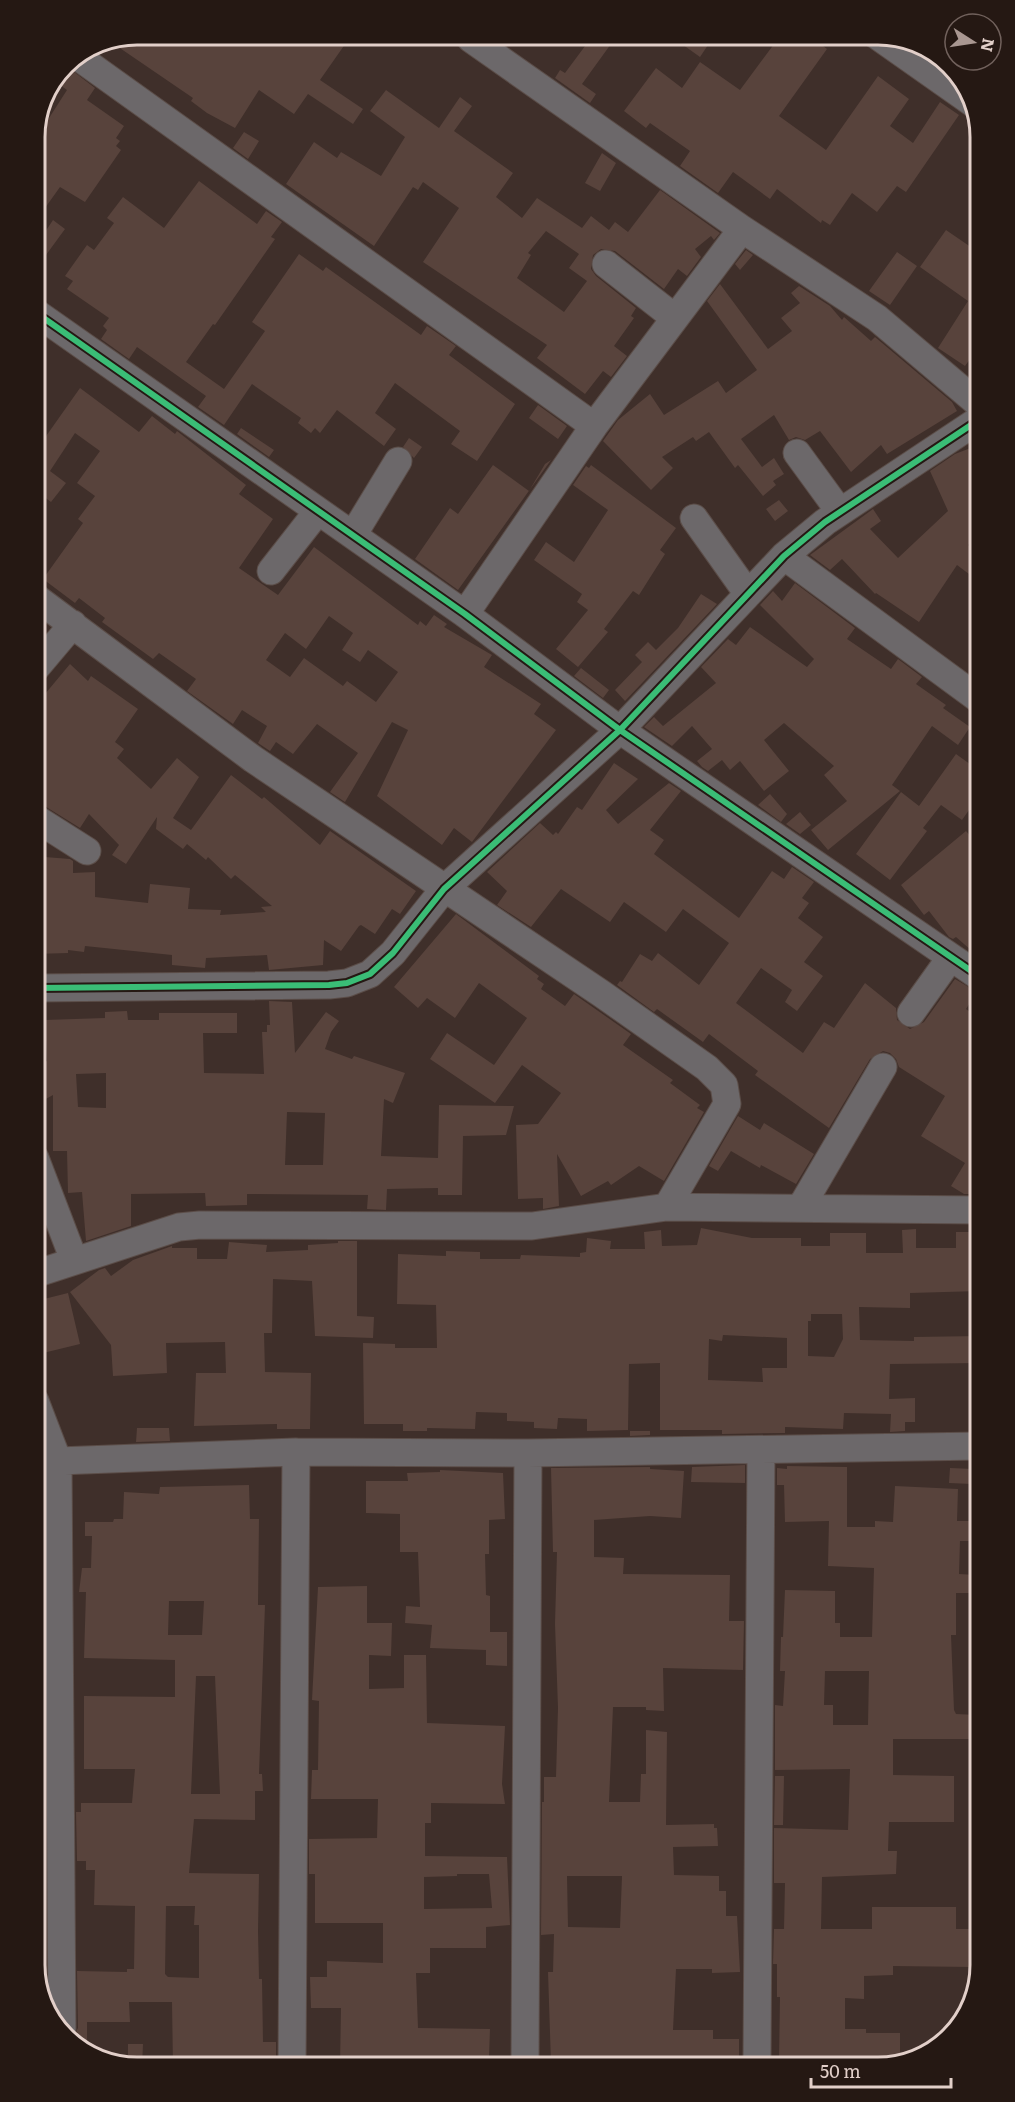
<svg xmlns="http://www.w3.org/2000/svg" width="1015" height="2102" font-family="Literata,serif">
<style>
.building{fill:#58433c;fill-rule:evenodd}
.lines{fill:none;stroke-linecap:round;stroke-linejoin:round}
.minor-casing{stroke:#5b4d48;stroke-width:29}
.minor{stroke:#6c686a;stroke-width:27}
.cycleway-casing{stroke:#251813;stroke-width:10}
.cycleway{stroke:#3abd76;stroke-width:6}
.rim{fill:none;stroke:#e2cfc9;stroke-width:3}
</style>
<rect width="100%" height="100%" fill="#3f2f2a"/>
<path class="building" d="M809 35 827 49 779 116 826 150 878 76 909 99 890 126 913 143 940 102 959 115 906 192 897 186 877 212 852 193 830 225 822 220 821 223 777 189 770 199 733 172 718 193 680 166 690 151 650 123 646 128 624 111 656 68 682 88 700 62 740 90 780 36Z
M714 36 700 57 672 37 708 36Z
M616 37 582 84 596 94 590 103 555 78 560 70 565 73 591 38Z
M348 40 320 80 363 109 353 124 308 94 294 114 259 90 235 128 207 113 191 101 193 98 111 42Z
M65 65 95 88 87 100 124 126 116 138 120 141 116 146 121 150 85 202 60 187 45 208 35 201V131L37 126 42 129 67 90 57 83Z
M386 90 439 128 460 97 472 106 454 131 513 173 496 197 522 218 537 198 582 228 591 216 609 230 615 222 628 232 660 190 720 233 714 240 711 236 695 249 701 257 687 276 678 269 664 289 615 251 601 249 593 255 591 269 596 276 636 308 631 316 634 318 614 346 627 356 611 377 603 371 585 394 537 358 547 345 423 262 459 208 423 182 418 190 413 187 374 246 286 184 314 142 337 158 341 152 381 176 405 137 370 111ZM546 231 579 254 569 268 587 281 564 312 517 278 531 255 528 253Z
M244 132 259 141 248 159 233 148Z
M602 153 616 163 600 191 585 183Z
M199 181 257 224 266 211 282 222 271 237 275 239 215 325 213 324 186 362 224 389 265 331 252 322 299 254 323 271 326 267 421 335 427 326 456 346 449 355 515 404 477 461 451 444 460 431 395 383 375 413 396 429 384 446 337 410 320 433 315 428 311 433 298 423 301 418 252 384 224 425 198 407 206 396 137 347 129 359 101 339 107 330 103 326 109 318 67 289 73 281 65 276 87 245 94 250 114 223 107 218 123 197 164 228Z
M53 220 65 229 46 255 35 247Z
M946 230 981 254V344L965 366 938 348 968 301 920 267Z
M746 250 753 255 740 270 735 264Z
M897 252 917 266 890 305 869 291Z
M720 284 768 349 792 331 781 318 800 303 791 293 799 286 830 306 842 320 844 317 871 341 875 337 952 402 957 411 887 454 881 445 851 472 820 431 805 440 796 437 789 440 774 415 741 439 762 467 774 458 784 474 773 481 776 485 763 496 738 465 735 468 709 432 696 441 693 437 662 457 673 468 651 490 603 441 618 420 650 394 664 415 718 381 726 393 757 370 707 301Z
M80 388 139 432 152 416 175 434 177 431 246 485 239 494 273 519 239 568 278 595 314 547 418 625 420 621 426 626 434 615 447 624 444 627 492 655 484 667 541 704 534 714 556 730 472 842 454 828 442 845 377 796 408 730 392 722 345 802 330 792 358 753 317 724 293 754 276 742 270 751 258 743 267 726 242 710 233 724 187 691 196 679 159 653 153 659 102 622 105 618 79 598 75 603 43 579 83 523 78 519 95 496 77 483 100 451 75 433 50 471 66 483 51 502 43 496 35 507V431L44 439ZM329 616 353 633 342 650 360 662 368 650 398 672 376 702 347 681 343 686 304 658 290 677 266 660 285 633 306 649Z
M538 405 567 426 558 439 529 418Z
M241 428 274 450 269 457 237 434Z
M409 438 422 447 414 458 403 447Z
M981 444V534L968 545 981 554V583L957 565 919 622 876 593 875 594 842 559 830 570 810 555 873 509 881 521 870 529 898 558 948 511 930 471 955 454Z
M551 460 458 590 415 559 450 508 458 514 493 465 529 491 545 464Z
M591 465 676 528 660 550 665 554 639 595 633 591 604 629 608 632 578 667 556 649 588 610 577 602 582 594 534 560 546 542 574 562 608 510 573 485 586 466 589 468Z
M779 500 788 511 775 521 766 509Z
M795 583 855 628 847 639 891 669 898 659 922 677 916 684 946 705 943 708 970 727 958 745 932 726 892 785 900 791 828 850 811 830 847 801 824 775 834 766 784 723 764 740 789 771 764 791 740 761 730 770 722 760 708 771 702 767 697 761 712 749 692 726 672 746 644 727 654 717 663 726 716 683 701 667 728 639 736 645 750 627 807 667 814 659 760 605 773 591 782 601Z
M701 594 717 604 625 701 615 690 642 662 635 655 648 642 656 650 678 628Z
M70 664 88 681 91 676 138 709 115 742 124 749 117 758 151 789 177 758 199 777 173 818 191 830 231 775 262 799 264 797 320 845 330 831 416 891 400 914 392 909 375 934 361 925 359 926 341 951 324 940 323 965 269 970 267 955 206 958 205 968 172 965V955L85 946 84 952 68 950V953L35 954V904H46L45 857 70 859 73 861V873L95 872V897L148 903 150 884 190 888 188 909 221 910 220 915 266 912 261 907 272 906 235 875 231 879 208 857 206 860 187 844 183 849 156 829 157 817 126 864 112 855 119 845 89 814 80 828 43 805 35 802V706Z
M581 668 609 690 603 698 574 676Z
M956 754 981 772V793L962 820 941 805 923 828 927 831 890 880 856 854 901 792 919 806Z
M614 763 638 779 606 810 618 824 669 783 681 791 650 830 664 840 654 854 739 918 772 871 784 879 792 867 814 882 802 898 809 903 798 918 823 937 804 962 823 976 797 1011 785 1002 792 990 761 968 736 1003 803 1053 824 1022 834 1028 865 983 896 1008 897 1020 910 1029 924 1022 955 979 977 992 966 1009 980 1019V1114L971 1127 978 1131 972 1140 977 1143 980 1138V1194H964L951 1186 965 1163 921 1136 945 1096 899 1067 896 1059 890 1053 883 1051 870 1059 829 1128 755 1075 758 1071 709 1034 703 1042 657 1009 654 1012 617 985 620 981 622 982 640 954 652 961 658 953 699 985 729 943 683 909 666 932 624 902 610 922 561 889 531 927 497 905 507 891 487 872 540 823 553 835 556 832 558 834 577 807 582 810Z
M770 794 787 814 781 822 758 805Z
M800 812 811 825 800 834 786 824Z
M966 831 981 848 980 958 956 937 953 939 949 937 929 911 924 915 901 885Z
M456 914 539 976 537 979 544 984 541 989 565 1006 574 994 631 1034 623 1045 673 1080 670 1083 700 1105 697 1108 704 1112 664 1181 639 1166 611 1185 608 1181 581 1196 557 1154 559 1206 543 1209V1198L518 1199 516 1125 538 1124 561 1093 522 1065 495 1103 430 1059 447 1033 494 1065 527 1018 479 983 455 1018 427 998 418 1008 394 987Z
M269 1001 292 1002 295 1053 326 1012 339 1021 331 1032 325 1049 352 1059 354 1056 405 1073 393 1103 384 1099 381 1156 438 1158 439 1105 514 1106 506 1135 463 1136 462 1195H438V1188L387 1189 386 1210 367 1209 368 1195 247 1194V1205L206 1206 205 1193 131 1194V1226L86 1241 82 1192 68 1193 67 1151H53V1095L35 1105V1066L47 1061 45 1020 105 1018V1012L127 1011 128 1020H159V1013H237V1033H203L204 1073 264 1074 262 1032H267V1025H270ZM106 1073V1108L78 1107 76 1074ZM287 1112 325 1113 323 1165H285Z
M738 1116 760 1130 764 1123 814 1154 796 1184 761 1165 760 1168 731 1151 718 1171 709 1166Z
M701 1228 752 1238H801V1246H830V1233H866V1253H903L902 1230 916 1229V1248H956V1232H980V1291L910 1293V1308L859 1307 860 1340 914 1341V1337L980 1336V1363L890 1364 889 1399 915 1398V1422H905V1431L890 1432 891 1414 844 1413 843 1429 785 1427V1433L722 1434V1430H660V1363L629 1364 628 1430 587 1431V1419L558 1418 557 1429 534 1428V1422L507 1421V1413L476 1412 475 1429 427 1428V1431H403V1424H364L363 1343 395 1344V1348H437L436 1305 397 1304 398 1254 446 1256V1251L480 1252V1259H520L521 1255 580 1257V1253L586 1252 587 1238 611 1241 610 1249H645L644 1232 661 1230 662 1246 697 1245ZM811 1314H842L843 1339 834 1357 808 1356V1321H811ZM723 1335 787 1338V1368H762L763 1382 708 1380 709 1339 722 1341Z
M338 1241H357V1316L374 1317 373 1338 315 1336 312 1281 273 1279 272 1333H264L265 1372 311 1373 310 1429H277V1424L194 1426 196 1373H226L225 1342 166 1343 167 1373 113 1376 111 1345 70 1292 99 1270 105 1268 111 1276 133 1260 172 1246V1248H197V1259H227L229 1242 267 1245 266 1252 308 1250V1245L338 1243Z
M68 1293 80 1344 39 1354 37 1347 35 1348V1309L42 1307 40 1300Z
M137 1428H169L170 1441 136 1442Z
M630 1431H650V1435L630 1436Z
M745 1465V1483L691 1482 692 1467Z
M787 1466 847 1467V1527H875V1521L893 1522 895 1486 958 1489 957 1521H977V1541H960L959 1574 976 1575 975 1593H956V1635H951L954 1710 956 1714 977 1715 976 1739H893V1775L954 1776V1822H889L888 1851H897L896 1874 822 1877 821 1929H872V1907H956V1929H972V1967L893 1966V1975L864 1976V1999L845 1998V2029H866V2033H900V2060L779 2061 780 1997H777V1964H773L774 1929H784L785 1883H774V1828L848 1830 850 1769 775 1770V1705L783 1706 785 1671H780L781 1637H783L785 1590 835 1591V1623H840V1637H872L874 1568 828 1566 829 1521 785 1522 784 1485H777V1468L787 1469ZM825 1671H869L868 1725H833V1705H824Z
M650 1467V1469L684 1471 681 1518 650 1516 594 1520V1557L624 1558 623 1574 730 1575 729 1621H744L743 1670 663 1668 664 1711 646 1710V1707H613L609 1802H640L641 1774H646V1730L667 1732 666 1825 714 1824V1828H717L718 1846 673 1847 674 1875 719 1876V1891H726V1916H737L740 1972 712 1973V1969H676L673 2030H713V2039H739V2059H722V2057L628 2056V2063H551L548 1972H553L554 1934 541 1935 542 1802H544V1777H556L558 1708 555 1624 557 1552H553L551 1468ZM567 1876H622L620 1928 568 1927Z
M950 1468 973 1469 972 1484 949 1483Z
M440 1470 503 1473 505 1519 489 1520V1554H485L486 1595 490 1596V1632H507V1666L486 1665V1650L430 1648 432 1625 405 1623 406 1606 420 1607 418 1552H400V1514L366 1513V1481H408L407 1473 440 1472Z
M249 1485 250 1519H259L258 1605H265L259 1774H262L263 1791H255V1820L194 1819 189 1873 259 1874 258 1931 259 1979H262L263 2042H276V2066L173 2067 172 2002H129L130 2022H87V2052L80 2050 72 2040 78 2028 77 1971 127 1972V1969H134L135 1906 94 1905 95 1870H86V1861H77L76 1812H81V1803H132L135 1769H84V1696L175 1697V1660L84 1658 86 1592H79L82 1568H91L92 1536H85V1522H113L114 1519H123L124 1492 159 1494 160 1487ZM169 1601H204L202 1635H168ZM196 1676H215L220 1794H191ZM166 1906H195L194 1925H199V1978L168 1977 165 1974Z
M367 1586V1623H392L391 1656 369 1655V1689L404 1688V1655H426L427 1723 505 1726 502 1784 505 1804 431 1803V1823H425V1856L507 1857 510 1925 486 1927V1948H430V1973H416L418 2028 490 2029 489 2057H451V2064L340 2065 341 2008H311L310 1977H327V1961L383 1963V1923H315V1874H309V1839L377 1838 378 1799H311L312 1770H318L319 1701 312 1700 318 1587ZM457 1874H489L492 1908 424 1909V1877L457 1876Z
M775 1776H784L783 1825H774Z
M128 2044H143L142 2067 128 2066Z"/>
<g class="lines">
<g class="minor-casing">
<path id="minor" d="M876 35 974 104
M471 39 742 229 877 318 980 405
M77 56 594 426
M606 264 675 318
M35 312 465 614 620 730 980 977
M797 453 840 512
M694 518 748 594
M353 535 398 461
M784 556 980 700
M271 571 318 511
M35 597 253 759 602 994 707 1068 724 1085 727 1104 667 1207
M465 614 594 426 742 229
M35 669 73 624
M35 818 87 851
M35 988 329 985 347 983 370 974 393 953 444 889 620 730 784 556 825 522 980 419
M911 1013 951 957
M35 1158 74 1260
M801 1207 883 1067
M35 1274 179 1227 200 1225 532 1226 667 1207 980 1210
M35 1401 58 1461 62 2028
M35 1476 58 1461 296 1452 528 1453 980 1446
M757 2061 761 1450
M525 2064 528 1453
M292 2066 296 1452"/>
</g>
<use href="#minor" class="minor"/>
<g class="cycleway-casing">
<path id="cycleway" d="M35 312 465 614 620 730 980 977
M35 988 329 985 347 983 370 974 393 953 444 889 620 730 784 556 825 522 980 419"/>
</g>
<use href="#cycleway" class="cycleway"/>
</g>
<path d="M0 0H1015V2102H0ZM137 45H878A92 92 0 0 1 970 137V1965A92 92 0 0 1 878 2057H137A92 92 0 0 1 45 1965V137A92 92 0 0 1 137 45Z" fill="#251813" fill-rule="evenodd"/>
<path class="rim" d="M137 45H878A92 92 0 0 1 970 137V1965A92 92 0 0 1 878 2057H137A92 92 0 0 1 45 1965V137A92 92 0 0 1 137 45Z"/>
<g transform="translate(973 42) rotate(102)"><circle r="28" fill="#251813" stroke="#71615c" stroke-width="1.5"/>
<path d="M0-4.5L10 22L0 15L-10 22Z" fill="#a99791"/>
<text y="-9" font-size="16" font-weight="bold" text-anchor="middle" fill="#e2cfc9">N</text>
</g>
<path d="M811 2078v9h140v-9" fill="none" stroke="#e2cfc9" stroke-width="3"/>
<text x="820" y="2078" font-size="18" fill="#e2cfc9" stroke="#251813" stroke-width="4.5" paint-order="stroke">50 m</text>
</svg>
